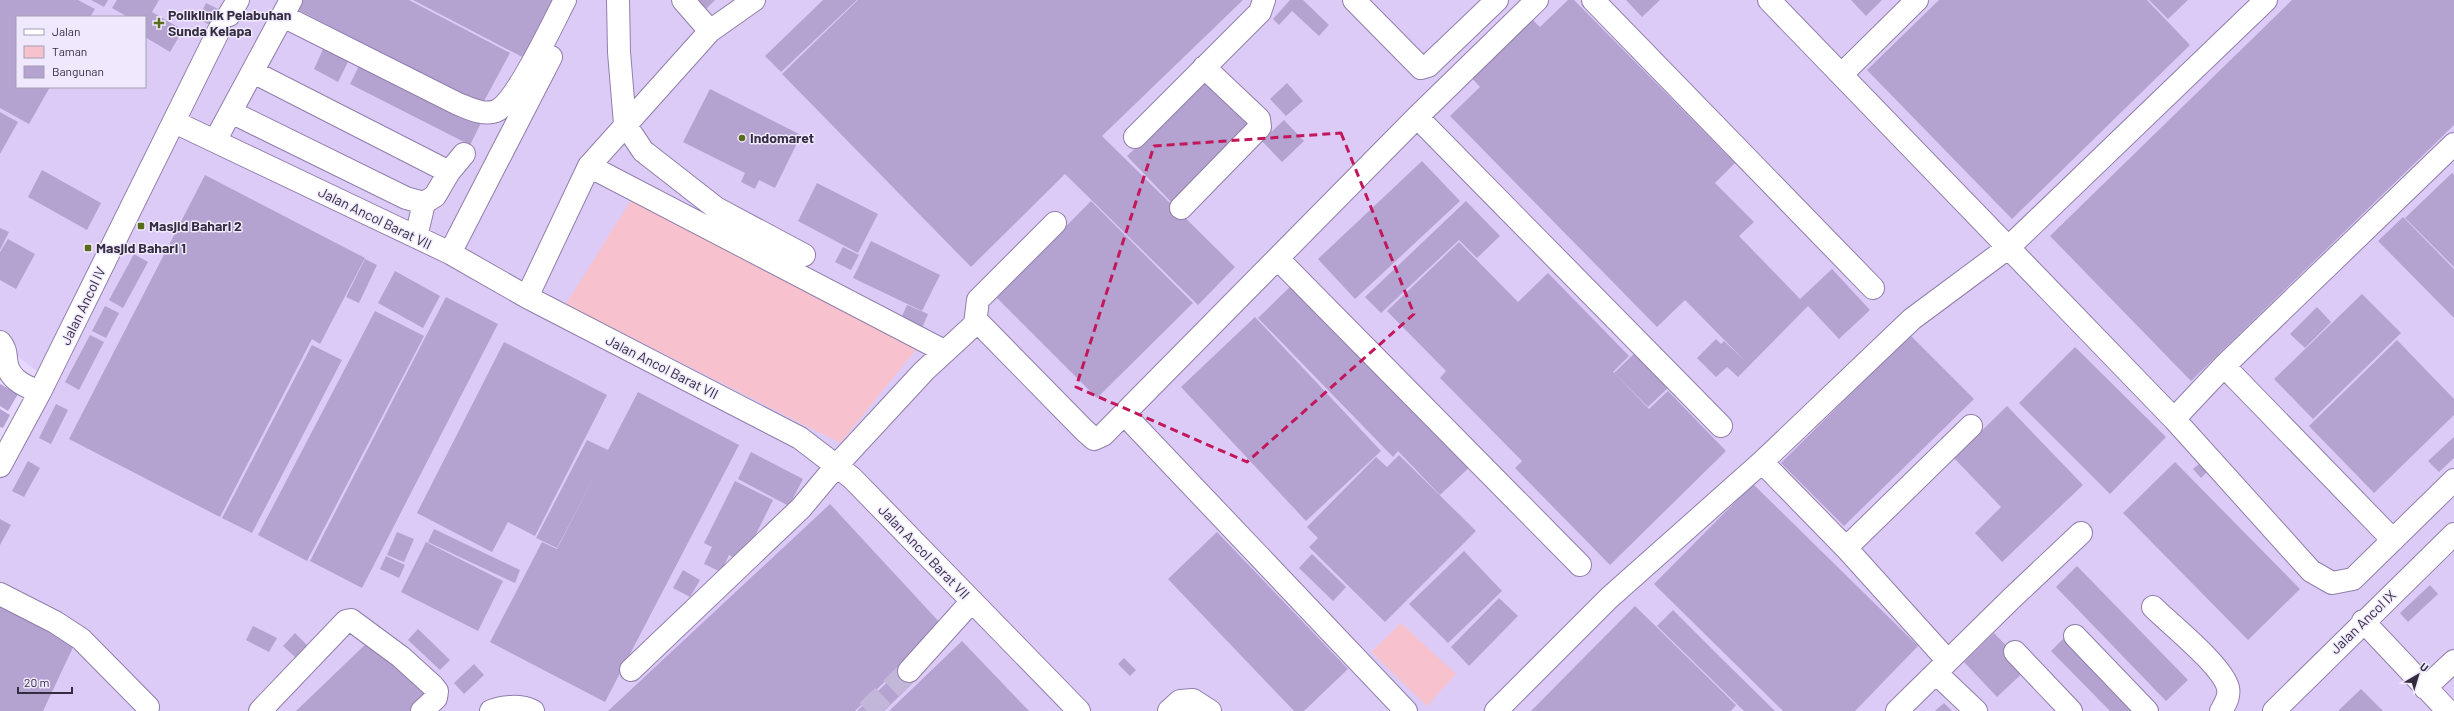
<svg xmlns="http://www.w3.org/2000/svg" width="2454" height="711" font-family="Barlow,sans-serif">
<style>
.built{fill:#dccbf7;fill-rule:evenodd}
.green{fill:#f7c2ce}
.building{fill:#b4a2d0}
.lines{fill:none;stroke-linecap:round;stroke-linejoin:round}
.minor-tunnel{stroke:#c2b6d9;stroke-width:22;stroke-dasharray:22 11;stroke-linecap:butt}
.minor-casing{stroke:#907fab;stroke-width:24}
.minor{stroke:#fff;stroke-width:22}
.marked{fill:none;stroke:#c2185b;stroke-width:3;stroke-dasharray:8 5;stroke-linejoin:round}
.poi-dot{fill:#596c1b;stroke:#f0e9fd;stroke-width:1.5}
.labels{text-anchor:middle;stroke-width:3;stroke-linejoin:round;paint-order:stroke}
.poi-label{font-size:14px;font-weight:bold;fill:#342d40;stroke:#f0e9fd;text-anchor:start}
.street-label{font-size:14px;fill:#342d40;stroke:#f0e9fd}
</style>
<rect width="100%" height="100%" fill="#e6d8ff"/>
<path class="built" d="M0 0H2454V711H0V476L49 381 0 342ZM17 17H145V87H17Z"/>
<path class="green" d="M633 197 920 345 840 443 566 304Z
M1401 623 1456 674 1427 706 1371 652Z"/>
<path class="building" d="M0 0H78L95 9 90 17H17V87H50L29 124 0 108Z
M91 0H108L104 7Z
M117 0H159L152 12 183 30 170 52 145 37V17H128L112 8Z
M297 0H409L510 53 482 105 293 7Z
M413 0H556L526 59Z
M697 0H715L706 9Z
M823 0H857L781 72 765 56Z
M858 0H1243L1102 136 1235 267 1198 305 1065 174 971 267 782 74Z
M1290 0H1303L1329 25 1319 36 1292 11 1279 25 1273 19Z
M1568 0H1574L1735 163 1715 183 1754 222 1739 236 1800 299 1832 269 1870 310 1839 339 1808 306 1738 377 1727 367 1716 377 1697 358 1716 339 1721 344 1724 341 1747 363 1685 300 1657 327 1450 116 1480 87 1470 76 1530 17 1540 27Z
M1626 0H1660L1642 17Z
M1851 0H1882L1866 16Z
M1939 0H2147L2190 45 2012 219 1867 70Z
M2149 0H2188L2168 19Z
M2292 0H2454V125L2191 381 2050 236Z
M206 3 232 16 224 32 198 19Z
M325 45 350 58 338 82 314 69Z
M362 60 482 121 470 145 350 84Z
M1209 78 1254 125 1171 202 1127 156Z
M1287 83 1303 101 1286 116 1270 99Z
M710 89 801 135 775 188 759 180 755 189 741 182 745 173 683 142Z
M0 112 18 122 0 154Z
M1284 120 1304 141 1282 162 1262 141Z
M1422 161 1460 201 1355 299 1318 259Z
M42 170 101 203 87 230 28 197Z
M2452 173 2454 175V267L2405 218Z
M205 175 365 258 320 344 312 339 220 517 69 439Z
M817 183 878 214 858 253 798 221Z
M1091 201 1193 303 1097 398 996 297Z
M1466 201 1500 236 1477 258 1459 240 1381 313 1365 297Z
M2403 217 2454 269V318L2378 241Z
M0 228 9 232 0 250Z
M8 239 35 254 16 289 0 280V252Z
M871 241 940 275 922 311 853 278Z
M1459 242 1518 302 1548 273 1629 356 1613 372 1649 409 1668 391 1726 451 1610 565 1515 468 1522 461 1440 378 1446 371 1387 311Z
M843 247 859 255 851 270 835 262Z
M134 254 148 262 123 308 109 300Z
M365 259 377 265 359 303 346 297Z
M395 271 440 296 423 328 378 303Z
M1292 285 1475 462 1440 495 1398 451 1393 457 1258 318Z
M2362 294 2401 333 2313 419 2274 379Z
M446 297 498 324 362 588 310 561Z
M907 305 928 314 919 335 898 325Z
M105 306 119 313 106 338 92 331Z
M2317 307 2331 322 2305 348 2290 334Z
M375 311 424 336 307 561 258 535Z
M1255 317 1381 451 1306 521 1181 387Z
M90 335 104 342 79 390 65 382Z
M1910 335 1974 399 1844 526 1781 463Z
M2397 340 2454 399V415L2374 493 2309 426Z
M504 342 607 395 535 536 508 522 492 552 417 513Z
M312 345 342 360 252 533 222 518Z
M2075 347 2166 437 2110 494 2019 403Z
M1637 351 1671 385 1648 407 1614 373Z
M0 384 18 394 8 411 0 406Z
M638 392 739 445 605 702 490 642 542 542 557 549 596 473 557 548 536 538 587 440 608 450Z
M56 404 68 410 51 444 39 438Z
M2007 406 2083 485 2002 562 1975 533 2001 507 1954 458Z
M0 409 10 415 3 428 0 427Z
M2454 437V458L2439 472 2428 461Z
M751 452 803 479 789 506 738 479Z
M1399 455 1476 531 1385 622 1309 547 1318 538 1307 527 1376 457 1387 467Z
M28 461 40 468 24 497 12 491Z
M2175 462 2300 589 2248 640 2123 513Z
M2200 463 2208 471 2201 478 2193 469Z
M735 481 773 500 742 562 729 555 721 572 704 564 712 547 704 543Z
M1753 484 1918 646 1855 711H1783L1654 584Z
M830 504 942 625 855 711H608Z
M0 519 11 525 0 545Z
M434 529 520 570 515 583 428 542Z
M397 532 414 539 404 562 387 555Z
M1217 532 1348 669 1304 711H1294L1168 579Z
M426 542 503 581 478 631 401 592Z
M1464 551 1502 591 1448 643 1409 604Z
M1312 554 1346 587 1333 601 1299 568Z
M386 556 405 565 399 578 380 569Z
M2077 566 2188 680 2166 701 2056 587Z
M683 570 700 580 690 597 673 588Z
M2430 585 2438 594 2408 622 2400 613Z
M1499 598 1518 616 1469 666 1451 647Z
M0 601 76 641 43 711H0Z
M1635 606 1736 705 1731 711H1531Z
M1673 610 1720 657 1775 711H1744L1657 626Z
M253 626 277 638 269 652 246 640Z
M418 629 450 660 440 670 408 640Z
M295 633 308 646 296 658 283 646Z
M1994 633 2028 668 1997 697 1964 662Z
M2066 636 2140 711H2110L2051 651Z
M370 640 431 695 415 711H296Z
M962 641 1029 711H889Z
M1124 658 1136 670 1130 676 1118 664Z
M474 664 484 675 464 694 454 683Z
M903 667 916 680 884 711H857Z
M2361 689 2383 711H2338Z
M1944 703 1952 711H1935Z"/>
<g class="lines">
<path class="minor-tunnel" d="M867 711 909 671"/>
<g class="minor-casing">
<path id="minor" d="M618 0 619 52 625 124 643 151 716 208 804 255
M683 0 710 31
M1354 0 1421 68 1428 66 1497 0
M1593 0 1873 288
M1769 0 2174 419 2311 571 2332 583 2353 579 2454 480
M229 15 238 0
M283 16 458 104C469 108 483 116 496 111 516 103 554 21 565 0
M253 72 449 172
M1842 74 1917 0
M231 112 406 198 424 203
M1417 117 1721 426
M174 124 183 126 450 253 527 297 800 438 852 478 1079 711
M1135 137 1260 12 1264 0
M215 141 291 0
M589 166 944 351
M1181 208 1260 127 1259 119 1204 67
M416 237 424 203 435 196 449 172 464 154
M450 253 551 57
M1278 259 1580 565
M527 297 589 166 710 31 754 0
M975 324 978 300 1055 223
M0 342C7 350 5 356 7 365 11 381 27 387 40 392
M2224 366 2393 540
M1125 415 1406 711
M2174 419 2224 366 2454 144
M1762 462 1846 548 1948 661
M0 466 40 392 219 30
M1846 548 1971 426
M0 594 55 622 81 639 148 707
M2153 607C2171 625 2223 666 2228 688 2230 697 2225 704 2221 711
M2363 621 2448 711
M2075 636 2147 711
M2015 652 2071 711
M631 670 801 508 837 465 924 371 975 324H980L1084 430 1094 439 1103 435 1417 117 1537 0
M909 671 972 601
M1936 673 1976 711
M2425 688 2454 661
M260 711 346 621 351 620 401 657 433 686 437 691 436 698 422 711
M491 711C503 706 521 705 533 711
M1169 711 1180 701 1193 700 1210 711
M1496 711 1609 598 1762 462 1912 319 2009 247 2266 0
M1897 711 2012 598 2081 533
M2274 711 2454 534"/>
</g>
<use href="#minor" class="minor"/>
</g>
<path class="marked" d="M1341 133 1414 314 1247 462 1076 387 1154 146Z"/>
<g class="poi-dot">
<path d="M157 17h4v4h4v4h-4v4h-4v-4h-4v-4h4z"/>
<circle cx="742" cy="138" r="4"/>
<rect x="137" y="222" width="8" height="8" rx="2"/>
<rect x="84" y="244" width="8" height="8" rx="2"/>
</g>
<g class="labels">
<g class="poi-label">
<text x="168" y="20">Poliklinik Pelabuhan<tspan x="168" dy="16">Sunda Kelapa</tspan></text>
<text x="750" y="143">Indomaret</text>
<text x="149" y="231">Masjid Bahari 2</text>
<text x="96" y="253">Masjid Bahari 1</text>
</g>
<g class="street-label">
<text transform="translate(375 218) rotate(26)" y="5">Jalan Ancol Barat VII</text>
<text transform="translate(83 306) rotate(-64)" y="5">Jalan Ancol IV</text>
<text transform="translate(662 367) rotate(27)" y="5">Jalan Ancol Barat VII</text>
<text transform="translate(924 552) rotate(46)" y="5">Jalan Ancol Barat VII</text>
<text transform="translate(2363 622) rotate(-44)" y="5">Jalan Ancol IX</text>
</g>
</g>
<rect x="16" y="16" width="130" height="72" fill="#f0e9fd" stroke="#a59eb1"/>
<rect x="24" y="29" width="20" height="6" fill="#ffffff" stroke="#a59eb1"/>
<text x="52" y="36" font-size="12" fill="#342d40">Jalan</text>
<rect x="24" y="46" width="20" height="12" fill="#f7c2ce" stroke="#a59eb1"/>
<text x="52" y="56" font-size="12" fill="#342d40">Taman</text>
<rect x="24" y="66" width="20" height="12" fill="#b4a2d0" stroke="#a59eb1"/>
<text x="52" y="76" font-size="12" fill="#342d40">Bangunan</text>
<g transform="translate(2418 675) rotate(38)" stroke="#f0e9fd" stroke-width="3" paint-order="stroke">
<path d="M0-3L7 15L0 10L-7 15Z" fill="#342d40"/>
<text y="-6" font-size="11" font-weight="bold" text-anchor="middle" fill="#342d40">U</text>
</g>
<path d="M18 687v6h54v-6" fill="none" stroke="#342d40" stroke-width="2"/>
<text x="24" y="687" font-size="12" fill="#342d40" stroke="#f0e9fd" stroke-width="3" paint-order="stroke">20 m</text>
</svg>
